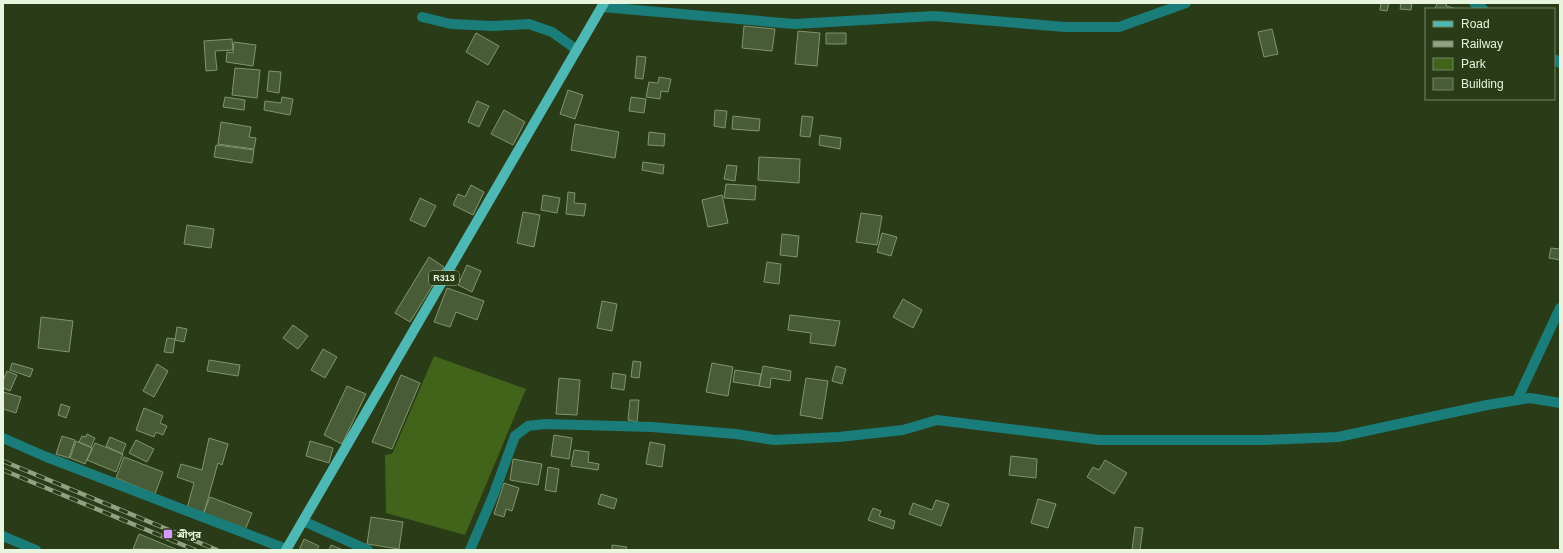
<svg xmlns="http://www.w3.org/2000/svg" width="1563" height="553" font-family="Arial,'Noto Sans Bengali',sans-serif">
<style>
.green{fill:#41641a}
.building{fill:#485c37;stroke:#7f966e}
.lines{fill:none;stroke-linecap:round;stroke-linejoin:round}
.minor{stroke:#1a7d7a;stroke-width:10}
.major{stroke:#4eb8b4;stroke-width:10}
.rail-casing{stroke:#92a084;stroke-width:4.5}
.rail{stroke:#293b17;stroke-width:3;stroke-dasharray:9;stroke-linecap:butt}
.poi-dot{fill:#d69bfa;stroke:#293b17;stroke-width:1.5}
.labels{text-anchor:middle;stroke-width:3;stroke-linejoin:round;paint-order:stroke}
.shield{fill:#293b17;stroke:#afbca2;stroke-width:1}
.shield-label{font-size:9px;font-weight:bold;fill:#e8f4de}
.poi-label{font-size:10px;font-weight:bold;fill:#e8f4de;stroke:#293b17;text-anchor:start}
</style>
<rect width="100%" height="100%" fill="#293b17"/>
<path class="green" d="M434 356 526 389 465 535 386 513 385 455 392 454Z"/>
<path class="building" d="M1381 3H1389L1387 11 1380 10Z
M1401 3H1412L1411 10 1400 9Z
M1437 3H1447L1446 6 1457 9H1435Z
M744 26 775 29 772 51 742 48Z
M1272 29 1278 54 1264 57 1258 32Z
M798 31 820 33 817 66 795 64Z
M476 33 499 46 488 65 466 52Z
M826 33H846V44H826Z
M232 39 233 50 215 51 217 70 206 71 204 41Z
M234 42 256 45 253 66 226 62 227 52 233 53Z
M637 56 646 57 643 79 635 78Z
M235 68 260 70 257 98 232 95Z
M269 71 281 72 279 93 267 91Z
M659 77 671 79 668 92 661 91 660 99 646 97 649 82 658 83Z
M568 90 583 95 575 119 560 114Z
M225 97 245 100 244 110 223 107Z
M282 97 293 99 290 115 264 110 265 101 281 103Z
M631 97 646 99 644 113 629 111Z
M477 101 489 106 479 127 468 122Z
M504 110 525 122 513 145 491 134Z
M715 110 727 111 725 128 714 126Z
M733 116 760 119 759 131 732 129Z
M802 116 813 117 810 137 800 136Z
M221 122 251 127 249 137 256 138 254 149 218 144Z
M575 124 619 132 615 158 571 150Z
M649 132 665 134 664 146 648 145Z
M820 135 841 138 840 149 819 145Z
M216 145 254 150 252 163 214 157Z
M759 157 800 159 799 183 758 180Z
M643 162 664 165 663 174 642 170Z
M727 165 737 166 735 181 724 179Z
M726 184 756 186 755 200 724 198Z
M471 185 484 192 473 215 453 205 458 194 465 197Z
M568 192 575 193 574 203 586 204 584 216 566 214Z
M543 195 560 198 557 213 541 210Z
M722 195 728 223 708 227 702 200Z
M420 198 436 206 425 227 410 220Z
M523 212 540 215 534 247 517 243Z
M861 213 882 216 877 245 856 242Z
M187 225 214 229 211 248 184 244Z
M882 233 897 237 891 256 877 252Z
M782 234 799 236 797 257 780 255Z
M1551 248 1560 249V260L1549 258Z
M429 257 444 267 410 322 395 313Z
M767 262 781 264 779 284 764 282Z
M467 265 481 271 472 292 458 285Z
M447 288 484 301 477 320 456 312 450 327 434 322Z
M903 299 922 310 913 328 893 317Z
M602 301 617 304 612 331 597 328Z
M790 315 840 321 835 346 810 343 811 333 788 330Z
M41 317 73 321 69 352 38 348Z
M293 325 308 336 298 349 283 338Z
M177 327 187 329 184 342 175 340Z
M167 338 175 339 173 353 164 352Z
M323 349 337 357 325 378 311 370Z
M209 360 240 365 238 376 207 371Z
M633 361 641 362 639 378 631 377Z
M12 363 33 369 30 377 10 370Z
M712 363 733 367 728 396 706 392Z
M157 364 168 371 154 397 143 391Z
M763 366 791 371 790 381 771 378 770 388 759 386Z
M836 366 846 369 842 384 832 381Z
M735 370 761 374 759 386 733 382Z
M7 371 17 375 10 391 3 388V381Z
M613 373 626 375 624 390 611 388Z
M401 375 420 383 392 449 372 442Z
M559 378 580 380 577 415 556 414Z
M806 378 828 381 822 419 800 415Z
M347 386 366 394 342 444 324 435Z
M3 392 21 397 16 413 3 409Z
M630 400H639L637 422 628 420Z
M61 404 70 407 66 418 58 415Z
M144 408 163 416 160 423 167 426 163 435 156 432 154 437 136 430Z
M87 434 95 438 91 447 79 442 82 436 86 437Z
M554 435 572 438 569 459 551 456Z
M62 436 75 440 69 458 56 454Z
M110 437 126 444 122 454 106 446Z
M209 438 228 444 222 465 218 463 204 513 187 508 194 483 177 477 181 464 202 470Z
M136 440 154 449 147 462 129 453Z
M76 441 92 448 85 464 70 458Z
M310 441 333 448 329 463 306 456Z
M650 442 665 445 662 467 646 464Z
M95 443 123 454 116 472 87 460Z
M574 450 589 452 588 462 599 464 598 470 571 466Z
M1011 456 1037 459 1036 478 1009 475Z
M124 457 163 472 155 494 116 478Z
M513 459 542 464 538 485 510 480Z
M1105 460 1127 473 1114 494 1087 477 1093 467 1099 470Z
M548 467 559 469 556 492 545 490Z
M504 483 519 488 512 511 506 509 504 517 494 514Z
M601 494 617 499 614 509 598 504Z
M210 497 252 513 245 530 203 514Z
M1038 499 1056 504 1048 528 1031 523Z
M936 500 949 504 941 526 909 514 913 503 932 510Z
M873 508 881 511 879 516 895 521 893 529 868 520Z
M371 517 403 522 399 549 367 544Z
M1135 527 1143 528 1140 550H1132Z
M139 534 178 550 133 549Z
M304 539 319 546 317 550H299Z
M331 545 343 550H329Z
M612 545 627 547 626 550H612Z"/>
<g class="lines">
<path class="minor" d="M1474 3 1483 9
M602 7 794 24 934 16 1065 27H1119L1186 3
M422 17 451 24 493 26 529 24 552 32 577 50
M1554 59 1560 63
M1517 400 1560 308
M3 438 44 456 286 549
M303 521 368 550
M3 536 36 550
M470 550 493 496 515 436 528 426 545 424 652 427 736 434 774 440 839 437 903 430 937 420 1099 440H1264L1338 437 1487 405 1530 398 1560 403"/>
<path class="major" d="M286 550 604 3"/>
<g class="rail-casing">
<path id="rail" d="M3 461 217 550
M3 470 195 550"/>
</g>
<use href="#rail" class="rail"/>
</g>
<rect class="poi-dot" x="163" y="529" width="10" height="10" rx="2"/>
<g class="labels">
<rect class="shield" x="429" y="271" width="30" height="14" rx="3"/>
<g class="shield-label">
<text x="444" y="281">R313</text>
</g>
<g class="poi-label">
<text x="177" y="538">শ্রীপুর</text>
</g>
</g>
<rect width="1563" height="553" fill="none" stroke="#e8f4de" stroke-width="8"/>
<rect x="1425" y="8" width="130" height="92" fill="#293b17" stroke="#758567"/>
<rect x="1433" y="21" width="20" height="6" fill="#4eb8b4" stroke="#758567"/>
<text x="1461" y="28" font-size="12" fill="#e8f4de">Road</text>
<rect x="1433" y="41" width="20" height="6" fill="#92a084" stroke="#758567"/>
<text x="1461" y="48" font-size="12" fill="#e8f4de">Railway</text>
<rect x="1433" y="58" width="20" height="12" fill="#41641a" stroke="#758567"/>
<text x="1461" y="68" font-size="12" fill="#e8f4de">Park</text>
<rect x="1433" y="78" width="20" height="12" fill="#485c37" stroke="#758567"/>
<text x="1461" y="88" font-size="12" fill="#e8f4de">Building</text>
</svg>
